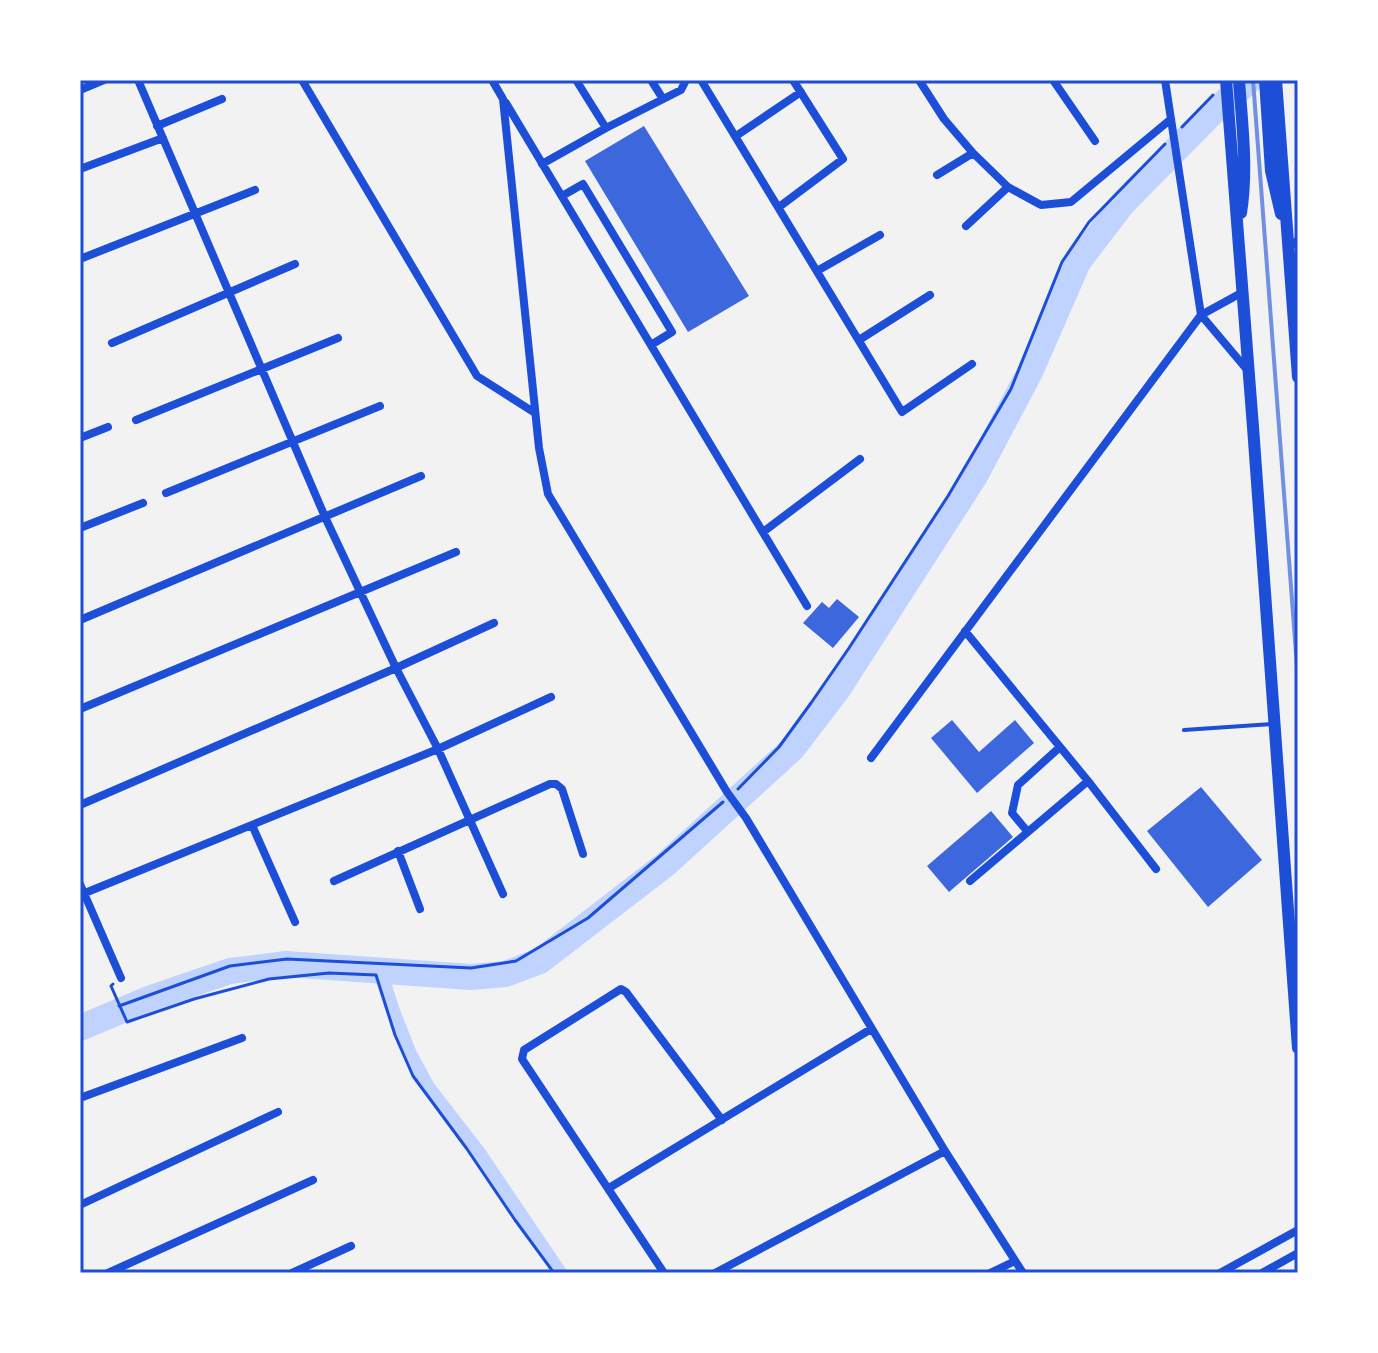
<svg xmlns="http://www.w3.org/2000/svg" width="1378" height="1353" font-family="'PT Sans',sans-serif">
<style>
.lines{fill:none;stroke-linecap:round;stroke-linejoin:round}
.canal{stroke:#bfd3fe;stroke-width:14}
.river{stroke:#bfd3fe;stroke-width:26}
.building{fill:#3d67dc}
.path{stroke:#1d4ed8;stroke-width:3}
.service{stroke:#1d4ed8;stroke-width:4}
.minor{stroke:#1d4ed8;stroke-width:8}
.primary{stroke:#1d4ed8;stroke-width:12}
.rail{stroke:#7290e2;stroke-width:4}
.neatline{fill:none;stroke:#1d4ed8;stroke-width:3}
</style>
<rect width="100%" height="100%" fill="#f2f2f2"/>
<g class="lines">
<path class="canal" d="M380 971 393 1011 410 1054 428 1087 479 1153 560 1273"/>
<path class="river" d="M80 1028 151 998 230 971 286 964 471 977 505 974 540 961 666 864 792 749 838 689 975 476 1030 372 1078 262 1123 203 1210 115 1250 80"/>
</g>
<path class="building" d="M644 126 749 296 688 332 585 161Z
M837 599 859 617 833 648 803 623 822 602 829 608Z
M952 720 979 752 1015 720 1034 743 977 793 931 738Z
M1201 787 1262 860 1208 907 1147 831Z
M991 811 1013 837 949 892 927 866Z"/>
<g class="lines">
<path class="path" d="M1182 127 1213 95
M738 789 779 747 811 703 849 648 948 496 1011 389 1062 262 1089 222 1165 144
M113 984 111 986 127 1022 194 999 269 979 329 973 376 975 395 1035 413 1076 467 1149 515 1220 554 1273
M119 1006 230 966 287 959 471 968 516 961 588 918 723 802"/>
<path class="service" d="M1184 730 1272 724"/>
<path class="minor" d="M138 80 325 517 396 668 438 749 503 894
M302 80 477 376 535 413
M492 80 503 99 539 448 548 494 727 792 746 818 945 1151 1023 1273
M576 80 606 128
M651 80 663 99
M701 80 902 412 972 364
M919 80 944 119 973 153 1008 187 1041 205 1071 202 1171 119
M1053 80 1095 141
M1165 80 1201 315 1249 372
M80 90 104 80
M506 103 807 606
M157 126 222 99
M736 136 801 92
M542 164 606 128 681 90 686 80
M80 169 163 138
M937 175 973 153
M562 196 583 184 672 332 651 345
M779 207 843 159 793 80
M966 226 1008 187
M1288 248 1298 240
M80 259 255 190
M817 271 880 235
M859 340 930 295
M112 343 295 264
M136 420 338 338
M80 438 108 427
M166 493 380 406
M80 528 143 503
M763 532 860 459
M80 620 421 476
M965 631 1088 781 1156 869
M80 709 456 552
M871 758 1201 315 1243 292
M80 805 396 668 494 623
M252 825 295 922
M1027 831 1012 813 1018 785 1060 747
M398 851 420 909
M334 881 550 784H556L562 789 583 854
M970 881 1088 781
M80 884 121 978
M80 895 438 749 551 697
M80 1098 242 1038
M609 1188 871 1029
M80 1205 278 1112
M108 1273 313 1180
M292 1273 351 1246
M664 1273 522 1059 524 1050 621 989 626 992 722 1120
M715 1273 945 1151
M990 1273 1015 1261
M1220 1273 1298 1230
M1262 1273 1298 1253"/>
<path class="primary" d="M1226 80 1253 427 1298 1048
M1239 80C1242 124 1248 169 1241 213
M1265 80 1271 171 1281 214
M1276 80 1298 377"/>
<path class="rail" d="M1253 80 1298 680"/>
</g>
<rect width="1378" height="1353" fill="none" stroke="#ffffff" stroke-width="164"/>
<rect x="82" y="82" width="1214" height="1189" class="neatline"/>
</svg>
